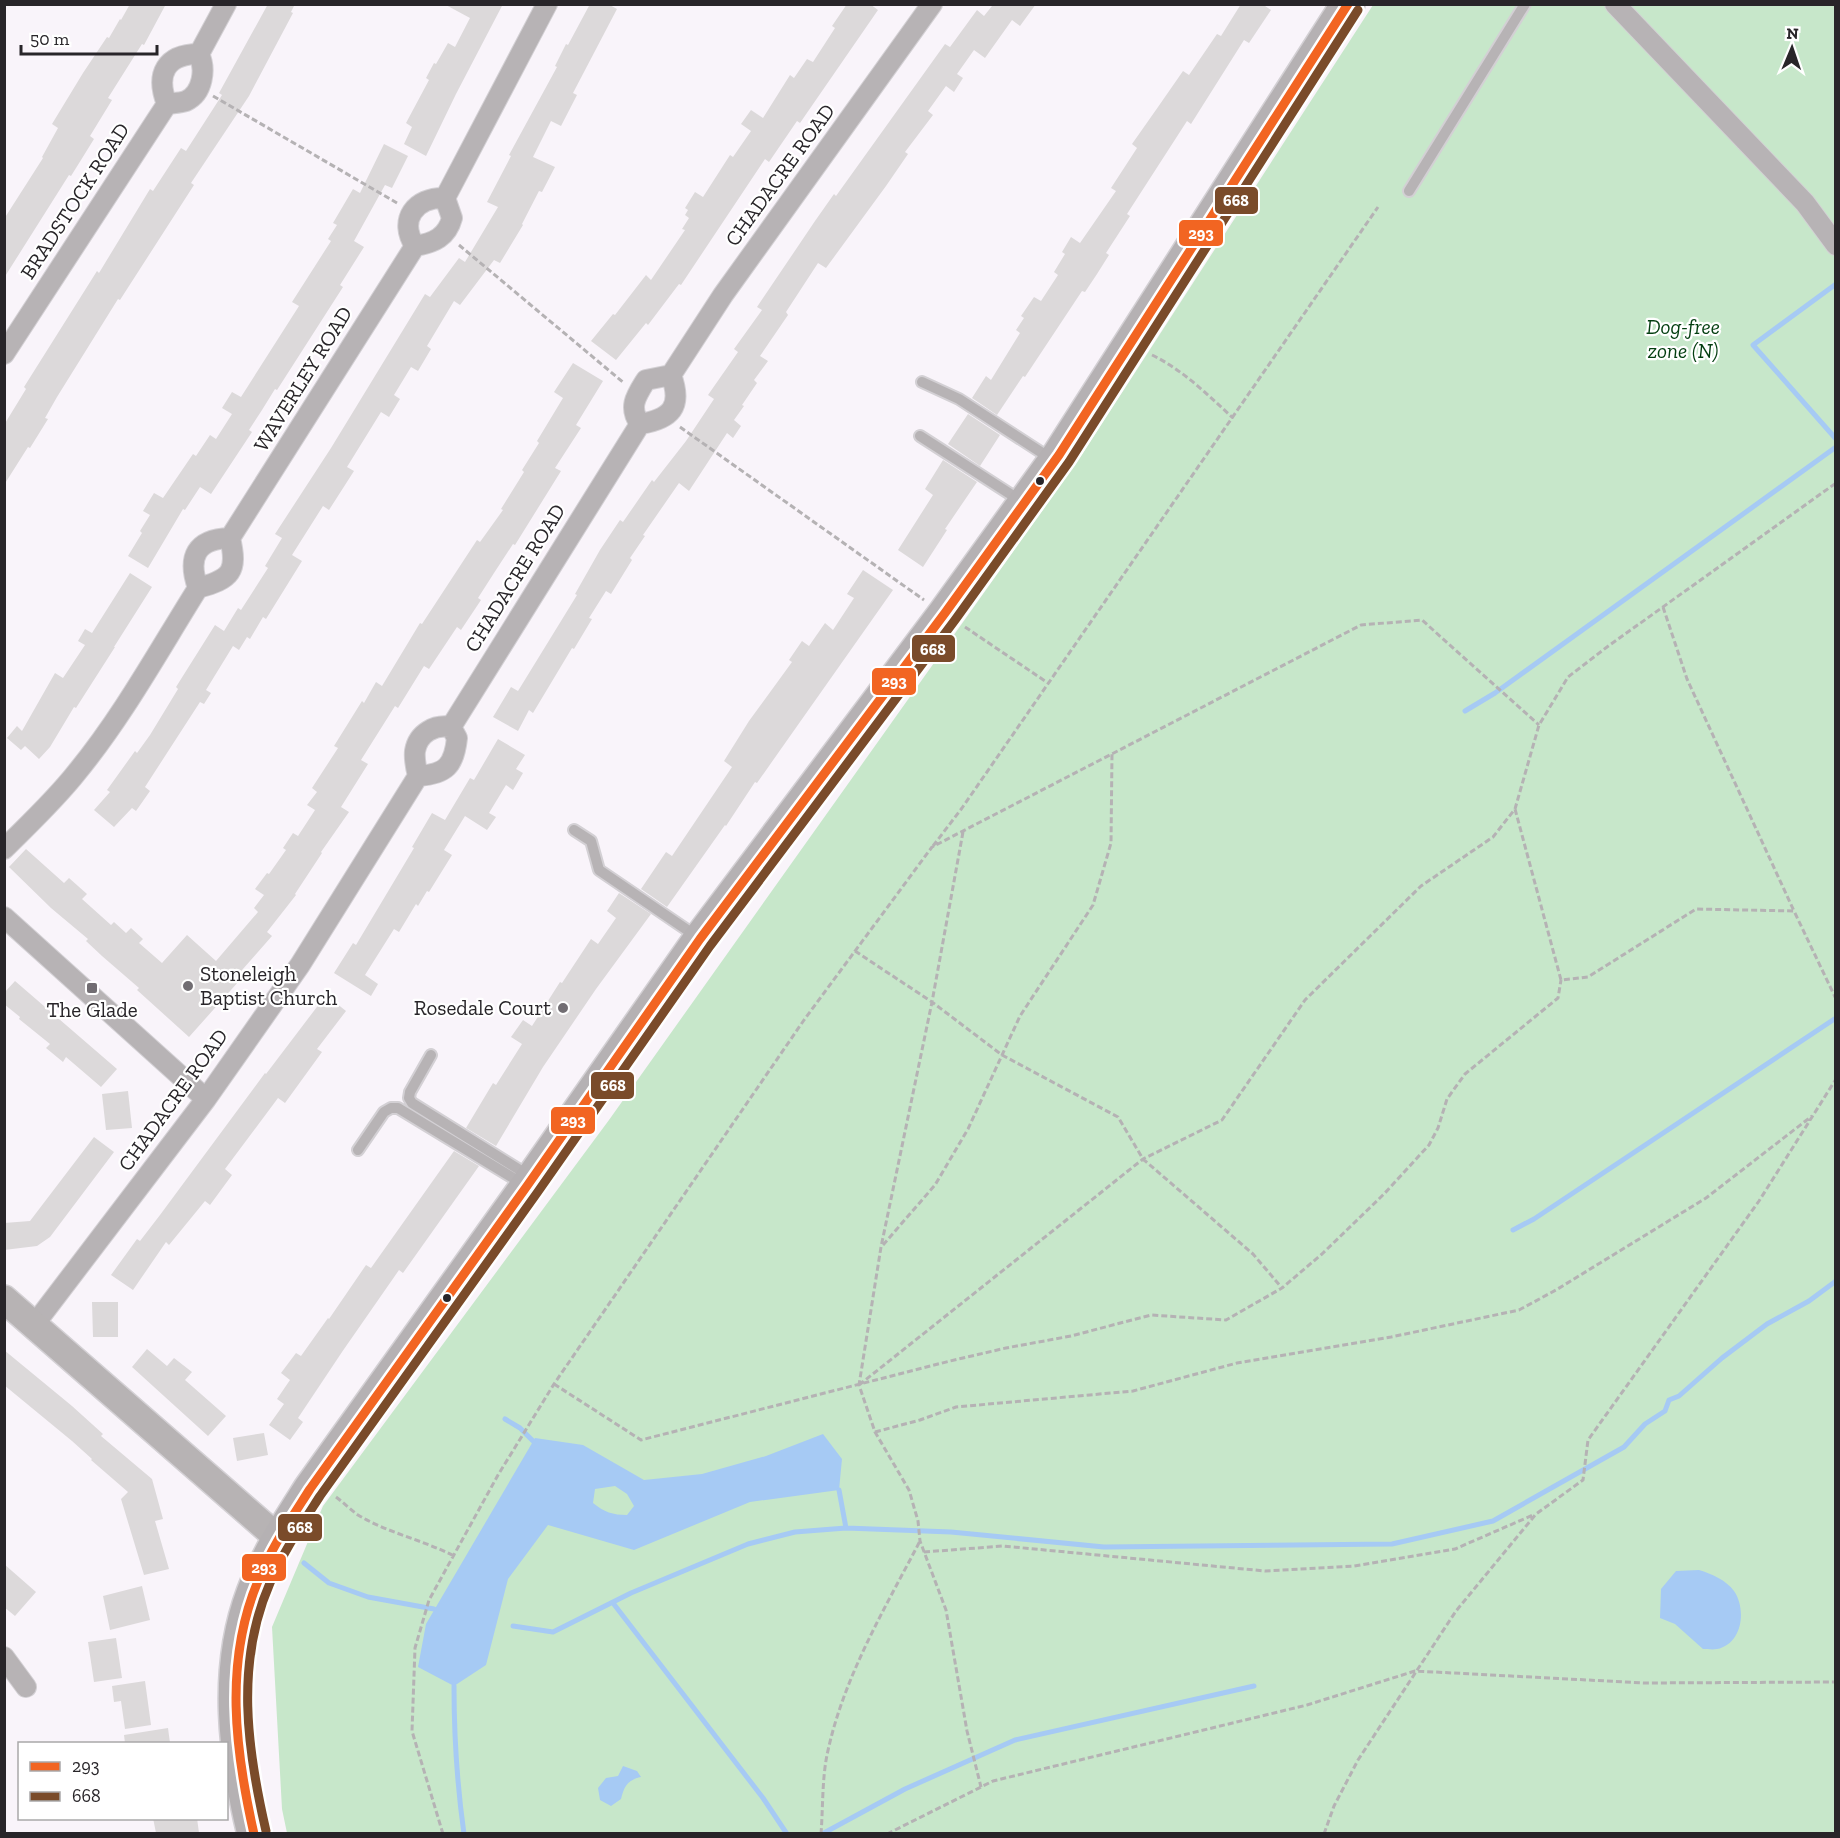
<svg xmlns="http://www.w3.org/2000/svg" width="1840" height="1838" font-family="'Zilla Slab',serif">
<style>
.green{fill:#c7e7ca}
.water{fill:#a6caf4;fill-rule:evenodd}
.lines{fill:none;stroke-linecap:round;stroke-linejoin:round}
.stream{stroke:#a6caf4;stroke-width:5}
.building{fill:#dcd9da}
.lane-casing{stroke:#d3d0d4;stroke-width:14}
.street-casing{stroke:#d3d0d4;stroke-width:22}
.secondary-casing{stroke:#d3d0d4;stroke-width:30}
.highway-casing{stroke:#d3d0d4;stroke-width:36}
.path{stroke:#b5b2b4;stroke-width:3;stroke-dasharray:6 3;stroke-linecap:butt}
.lane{stroke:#b7b3b5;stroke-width:10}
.street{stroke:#b7b3b5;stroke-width:20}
.secondary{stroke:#b7b3b4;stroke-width:27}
.highway{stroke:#b5b1b3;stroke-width:33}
.bus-1-casing{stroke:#fff;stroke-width:14}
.bus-2-casing{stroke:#fff;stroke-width:14}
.bus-1{stroke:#f26522;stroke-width:9}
.bus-2{stroke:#7a4b2a;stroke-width:9}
.bus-dot{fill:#282529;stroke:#fff;stroke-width:2}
.poi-dot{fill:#716d72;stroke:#fff;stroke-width:2}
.labels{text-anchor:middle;stroke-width:4.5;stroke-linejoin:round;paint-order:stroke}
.street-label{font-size:21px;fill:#282529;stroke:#fff}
.park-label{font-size:21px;font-style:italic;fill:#033e10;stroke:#fff}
.poi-label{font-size:21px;fill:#282529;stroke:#fff;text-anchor:start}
.line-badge{stroke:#fff;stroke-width:2}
.badge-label{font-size:16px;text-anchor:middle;font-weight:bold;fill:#fff}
</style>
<rect width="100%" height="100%" fill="#f9f4fa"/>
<path class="green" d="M1373 5H1835V1833H287L282 1809 272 1627 323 1506 609 1120 1079 459Z"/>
<path class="water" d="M823 1434 842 1459 839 1490 750 1502 634 1550 548 1525 508 1579 486 1665 454 1686 418 1667 426 1624 535 1438 583 1445 644 1480 702 1474 766 1456ZM615 1486 627 1494 634 1506 627 1515C613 1515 604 1512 593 1503L595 1489Z
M1699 1570C1712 1574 1726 1580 1734 1591 1747 1610 1742 1644 1717 1649 1713 1650 1707 1649 1703 1649L1675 1624 1660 1618 1661 1589 1676 1571Z
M623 1766 637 1771 641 1777C627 1780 624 1787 621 1799L611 1806 600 1800 598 1788 606 1778 618 1776Z"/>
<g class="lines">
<path class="stream" d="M1836 284 1753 345 1836 439
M1465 711 1495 693 1836 447
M1513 1230 1534 1219 1836 1018
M505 1419 520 1428 533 1441
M839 1490 846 1528 951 1532 1104 1547 1392 1544 1493 1521 1624 1447 1645 1424 1665 1411 1669 1400 1679 1396 1722 1358 1767 1324 1809 1301 1836 1281
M304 1563 329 1583 368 1597 434 1609
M613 1603 763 1798 787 1834
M513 1626 553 1632 631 1593 748 1544 795 1532 846 1528
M454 1686C454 1735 457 1784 464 1834
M822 1834 905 1789 1015 1740 1254 1686"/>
</g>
<path class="building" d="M130 4H166L144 45 142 44 108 98 112 100 90 136 94 139 81 160 71 176 69 175 4 278V219L43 158 42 157 58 128 52 124 83 73 107 37 109 38 120 19 121 20Z
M268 4H295L291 12 293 13 249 96 191 183 194 185 120 300 118 299 57 397 45 418 48 419 30 448 28 447 4 485V425L26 389 24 387 97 271 99 273 150 189 153 191 181 148 186 151 222 95 219 93Z
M444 4H503L456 94 426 156 404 144 412 127 406 123 429 80 426 78 434 63 436 64 448 43 455 47 470 18Z
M590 4H608L617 9 573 93 577 95 561 126 551 121 533 157 555 167 542 192 539 191 522 224 523 225 500 263 494 260 460 305 454 301 427 346 431 349 418 371 411 367 394 395 400 399 389 417 381 412 347 467 354 471 329 510 323 506 292 555 302 561 266 619 263 617 250 639 247 637 239 650 233 646 206 690 211 693 204 704 200 702 145 787 150 791 136 811 132 808 114 827 94 810 110 792 107 790 135 751 137 753 150 735 178 689 176 687 215 625 224 631 238 608 241 610 268 568 265 566 282 538 275 534 331 448 425 294 430 297 459 258 465 262 498 207 487 202 511 156 509 155 557 67 555 66 566 44 568 45Z
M847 4H870L878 10 800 123 797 121 769 162 765 159 681 285 679 284 648 325 646 323 616 360 591 341 613 314 615 315 646 275 651 280 685 230 682 229 689 218 685 215 688 210 685 208 695 192 703 197 730 155 733 157 751 131 741 124 751 110 763 118 790 75 794 78 807 59 813 62 835 28 832 26Z
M990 4H1036L1020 26 1012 20 985 58 974 50 957 74 963 78 954 92 946 86 928 111 933 115 905 152 908 154 886 186 826 268 818 263 786 312 788 315 760 356 768 361 754 380 757 383 742 405 744 406 734 420 741 426 733 438 727 433 689 491 679 483 643 535 645 536 630 558 632 560 611 594 606 591 589 618 592 619 574 649 572 648 533 713 529 710 518 731 493 717 511 687 518 691 577 595 575 594 600 550 620 520 623 522 652 480 654 482 686 441 714 399 708 395 738 352 734 349 762 310 757 307 815 221 834 194 836 196 945 44 950 47 977 10 984 16 992 6Z
M1241 4H1262L1271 10 1249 43 1244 40 1191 124 1187 121 1127 214 1130 216 1106 253 1109 255 1097 274 1085 292 1082 291 1025 377 1023 376 997 415 972 398 986 376 991 380 1020 333 1016 330 1024 318 1021 316 1034 297 1041 301 1058 275 1054 272 1065 254 1062 252 1071 237 1080 243 1116 191 1111 188 1137 148 1132 144 1158 107 1183 71 1189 75 1217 34 1221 36Z
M384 144 408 156 392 188 385 185 354 241 364 247 340 285 343 287 277 390 275 389 262 410 249 430 252 432 211 494 200 487 185 510 183 509 148 568 128 556 142 533 140 531 150 515 143 511 154 493 163 498 193 454 196 456 210 435 216 439 232 414 222 408 232 392 241 397 299 306 292 302 331 241 328 239 337 225 333 223 353 189 360 193Z
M573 363 603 381 576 425 581 428 555 468 561 471 515 545 513 544 494 573 478 598 481 600 461 630 457 627 429 669 424 666 398 708 395 706 361 760 368 764 341 807 349 812 321 852 322 853 295 894 296 895 267 932 272 936 235 978 239 981 189 1037 137 990 139 988 102 956 86 941 88 939 51 908 9 867 26 849 64 883 69 878 87 894 82 899 111 925 114 922 126 933 131 928 143 939 139 943 162 963 187 935 216 961 258 912 254 908 264 895 255 889 267 873 269 874 286 850 283 848 293 833 298 836 315 810 307 805 317 792 312 788 338 748 334 746 362 701 364 703 376 682 382 686 420 623 422 624 477 540 480 542 503 510 501 509 524 472 522 470 539 443 537 441 563 398 554 392Z
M968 414 1000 435 980 466 948 444Z
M943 460 977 482 945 529 947 530 923 567 898 550 933 495 925 489Z
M863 570 893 590 757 783 755 782 726 826 725 825 667 907 641 889 666 852 672 856 732 767 724 761 749 721 792 662 789 660 802 641 809 646 825 623 833 630 854 598 847 594Z
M130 573 152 587 114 647H115L76 708 74 707 50 747 39 759 25 746 21 750 7 738 17 726 22 731 55 673 63 678 85 645 78 641 85 629 92 633Z
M498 739 525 755 516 769 523 773 513 790 506 785 489 813 496 817 487 830 465 816 444 850 452 855 429 892 427 891 418 906 416 904 399 932 394 929 365 975 378 984 371 996 334 973 353 943 356 945 414 848 412 847 432 813 445 820 470 778 474 780Z
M619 893 651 914 596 989 543 1067 496 1146 466 1128 493 1083 496 1085 522 1044 511 1037 523 1020 532 1026 560 982 562 983 591 939 598 944 616 918 607 911Z
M15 981 117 1069 101 1087 66 1057 63 1062 46 1048 50 1044 19 1019 20 1017 4 1004V993Z
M326 995 346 1011 317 1049 322 1052 285 1103 278 1098 225 1169 232 1175 210 1205 205 1201 169 1245 166 1242 133 1290 111 1275 137 1239 140 1241 160 1215 265 1073 266 1074Z
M128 1091 132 1128 106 1130 102 1094Z
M94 1137 114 1152 50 1237 37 1246 4 1250V1223L30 1221Z
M454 1151 479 1166 403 1273 399 1270 342 1352 298 1418 303 1422 290 1440 269 1425 284 1404 277 1399 290 1380 281 1373 296 1353 301 1356 328 1318 329 1319 366 1265 371 1268Z
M92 1302H118V1337H93Z
M147 1349 167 1366 174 1358 192 1372 185 1380 226 1416 208 1436 132 1367Z
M4 1350 72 1406 103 1434 101 1436 152 1479 163 1519 155 1521 169 1569 144 1575 121 1499 128 1492 91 1460 92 1459 72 1441 4 1385Z
M264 1433 268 1455 237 1461 233 1438Z
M4 1564 36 1592 15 1616 4 1607Z
M142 1586 150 1620 110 1630 103 1596Z
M116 1638 122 1678 94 1682 88 1642Z
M145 1681 151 1725 125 1729 121 1701 114 1702 112 1686Z
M168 1728 170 1743H125L124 1735Z
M153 1818H197L199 1833H156Z"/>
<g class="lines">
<g class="lane-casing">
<path id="lane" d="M1409 191 1525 4
M922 382 959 399 1053 460
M920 436 1021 501
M574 830 591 841 599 870 699 938
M431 1055 410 1092 409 1098 412 1103 531 1177
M358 1150 384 1112 391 1108H398L523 1184"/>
</g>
<g class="street-casing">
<path id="street" d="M1615 4 1805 203 1836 245
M167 104C155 74 166 54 199 54
M445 198 547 4
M415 246C398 220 415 197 445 198
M4 354 167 104C173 103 180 103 186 101 203 93 206 69 199 54L226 4
M640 424C628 407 636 396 646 380L671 375 723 295 932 4
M198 588C187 557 196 539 230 538
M451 727 640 424C671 419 683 407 671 375
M4 849C29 824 55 800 77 772 123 716 159 650 198 588 231 579 238 572 230 538L415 246C434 243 447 237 452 218L445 198
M4 917 206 1099
M34 1325 206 1099 300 965 418 776C416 768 414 759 415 751 418 733 435 724 451 727L457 738C454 766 446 774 418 776
M4 1657 26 1687"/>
</g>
<g class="secondary-casing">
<path id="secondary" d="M4 1299 278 1538"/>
</g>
<g class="highway-casing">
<path id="highway" d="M254 1834C235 1756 224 1670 253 1593 267 1555 289 1522 310 1489L527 1186 700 939 945 613 1059 455 1348 4"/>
</g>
<path class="path" d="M213 96 397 203
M459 245 624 383
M1152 355C1183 370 1208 395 1233 418
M680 427 924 600
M1663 607 1687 679 1794 911
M965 627 1048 683
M1515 809 1561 980 1588 977 1696 909 1794 911 1836 999
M963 832 932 1002 881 1247 859 1385 875 1432 909 1490 918 1521 920 1541 946 1610 967 1731 981 1787
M933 846 962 808 1378 207
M855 951 932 1002 1002 1055 1118 1117 1143 1159 1253 1254 1282 1288
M883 1245 935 1185 968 1129 1020 1016 1093 905 1111 843 1112 754
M554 1384 641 1440 950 1361 1006 1348 1071 1336 1151 1315 1226 1320 1282 1288 1322 1254 1384 1194 1429 1145 1438 1128 1447 1099 1465 1074 1558 998 1561 980
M859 1385 1143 1159 1222 1120 1305 1000 1421 886 1493 837 1515 809 1539 725 1568 677 1607 647 1836 483
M875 1432 920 1420 956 1407 1133 1391 1237 1363 1391 1337 1519 1310 1556 1290 1706 1198 1812 1116
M336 1497C344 1503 351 1510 358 1515 388 1533 423 1540 454 1556
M924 1552 1003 1546 1265 1571 1354 1566 1455 1549 1533 1515
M443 1834 412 1731 415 1648 429 1600 498 1475 554 1384 804 1020 932 847 1361 625 1422 620 1539 725
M821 1834C823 1808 822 1780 827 1755 843 1678 884 1610 920 1541
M887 1834 993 1781 1307 1705 1415 1671 1645 1683 1836 1682
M1324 1834 1334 1806 1358 1760 1456 1611 1536 1514 1583 1480 1588 1440 1759 1201 1836 1079"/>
<use href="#lane" class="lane"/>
<use href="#street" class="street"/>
<use href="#secondary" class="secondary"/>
<use href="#highway" class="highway"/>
<g class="bus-1-casing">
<path id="bus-1" d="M254 1834C235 1750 224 1662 258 1581 271 1548 291 1519 310 1489L527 1186 700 939 945 613 1059 455 1348 4"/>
</g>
<g class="bus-2-casing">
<path id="bus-2" d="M266 1831C247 1749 235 1663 270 1583 283 1552 302 1524 320 1496L537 1193 710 946 955 620 1069 462 1358 10"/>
</g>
<use href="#bus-1" class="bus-1"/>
<use href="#bus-2" class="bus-2"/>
</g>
<g class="bus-dot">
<circle cx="1040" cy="481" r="5"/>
<circle cx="447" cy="1298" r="5"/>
</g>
<g class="poi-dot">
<circle cx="188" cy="986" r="6"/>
<rect x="86" y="982" width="12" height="12" rx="3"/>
<circle cx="563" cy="1008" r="6"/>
</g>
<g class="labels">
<g class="street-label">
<text transform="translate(780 175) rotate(-54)" y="7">CHADACRE ROAD</text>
<text transform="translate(75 201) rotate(-57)" y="7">BRADSTOCK ROAD</text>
<text transform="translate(303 379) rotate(-58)" y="7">WAVERLEY ROAD</text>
<text transform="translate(515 578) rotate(-58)" y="7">CHADACRE ROAD</text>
<text transform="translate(173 1100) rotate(-54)" y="7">CHADACRE ROAD</text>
</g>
<g class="park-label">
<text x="1683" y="334">Dog-free<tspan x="1683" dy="24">zone (N)</tspan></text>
</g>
<g class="poi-label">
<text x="200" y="981">Stoneleigh<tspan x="200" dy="24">Baptist Church</tspan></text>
<text x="551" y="1015" text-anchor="end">Rosedale Court</text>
<text x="92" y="1017" text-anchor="middle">The Glade</text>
</g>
</g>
<g class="line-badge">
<rect x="1214" y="186" width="45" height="29" rx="6" fill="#7a4b2a"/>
<rect x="1178" y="219" width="46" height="28" rx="6" fill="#f26522"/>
<rect x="911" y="634" width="45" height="29" rx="6" fill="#7a4b2a"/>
<rect x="871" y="667" width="46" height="29" rx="6" fill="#f26522"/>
<rect x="590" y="1071" width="45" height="29" rx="6" fill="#7a4b2a"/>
<rect x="550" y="1106" width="46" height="29" rx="6" fill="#f26522"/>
<rect x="277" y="1513" width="46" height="29" rx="6" fill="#7a4b2a"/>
<rect x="241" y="1553" width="46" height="29" rx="6" fill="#f26522"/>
</g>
<g class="badge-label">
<text x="1236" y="206">668</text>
<text x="1201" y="239">293</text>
<text x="933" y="655">668</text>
<text x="894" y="687">293</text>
<text x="613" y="1091">668</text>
<text x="573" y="1126">293</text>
<text x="300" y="1533">668</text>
<text x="264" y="1573">293</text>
</g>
<rect width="1840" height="1838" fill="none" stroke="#282529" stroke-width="12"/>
<rect x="18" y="1742" width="210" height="78" fill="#ffffff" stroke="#a9a8a9" stroke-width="1.5"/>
<rect x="30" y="1762" width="30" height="9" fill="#f26522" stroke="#a9a8a9" stroke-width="1.5"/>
<text x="72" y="1772" font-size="18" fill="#282529">293</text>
<rect x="30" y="1792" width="30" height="9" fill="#7a4b2a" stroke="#a9a8a9" stroke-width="1.5"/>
<text x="72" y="1802" font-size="18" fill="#282529">668</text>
<g transform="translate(1792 48) rotate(2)" stroke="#ffffff" stroke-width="4.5" paint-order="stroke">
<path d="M0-4.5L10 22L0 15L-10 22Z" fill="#282529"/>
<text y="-9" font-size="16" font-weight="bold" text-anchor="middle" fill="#282529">N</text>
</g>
<path d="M21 45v9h136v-9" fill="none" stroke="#282529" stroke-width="3"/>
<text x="30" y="45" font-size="18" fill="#282529" stroke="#ffffff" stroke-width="4.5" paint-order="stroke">50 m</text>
</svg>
